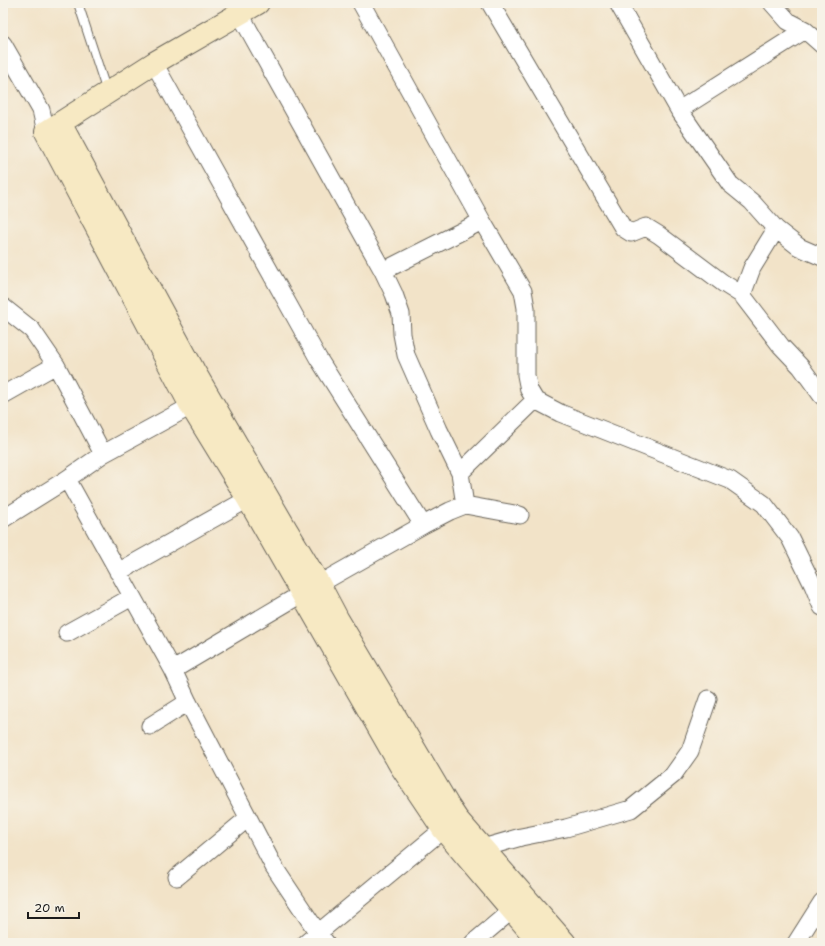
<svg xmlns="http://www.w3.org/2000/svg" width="825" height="946" font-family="'Shantell Sans',sans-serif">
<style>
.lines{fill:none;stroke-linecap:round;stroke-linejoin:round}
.service-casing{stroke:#676258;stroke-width:10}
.minor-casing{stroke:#676258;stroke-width:19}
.secondary-casing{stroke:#676258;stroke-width:24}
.service{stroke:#fff;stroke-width:8}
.minor{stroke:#fff;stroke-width:17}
.secondary{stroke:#f7e9c3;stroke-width:22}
</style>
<rect width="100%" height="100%" fill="#f7f3e8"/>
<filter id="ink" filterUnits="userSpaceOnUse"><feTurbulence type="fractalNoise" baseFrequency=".025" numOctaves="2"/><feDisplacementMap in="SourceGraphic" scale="8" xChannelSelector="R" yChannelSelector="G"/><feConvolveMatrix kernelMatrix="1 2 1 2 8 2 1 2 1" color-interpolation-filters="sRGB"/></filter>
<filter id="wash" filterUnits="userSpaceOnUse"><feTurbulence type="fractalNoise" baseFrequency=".012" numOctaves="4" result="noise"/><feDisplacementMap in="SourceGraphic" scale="16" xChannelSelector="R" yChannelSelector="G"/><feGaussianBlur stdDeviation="0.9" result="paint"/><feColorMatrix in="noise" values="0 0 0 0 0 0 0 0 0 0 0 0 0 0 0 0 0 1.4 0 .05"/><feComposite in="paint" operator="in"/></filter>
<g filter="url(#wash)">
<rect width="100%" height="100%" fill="#f2e3c8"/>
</g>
<g filter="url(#ink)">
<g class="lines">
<g class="service-casing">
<path id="service" d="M78 3 107 92"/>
</g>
<g class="minor-casing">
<path id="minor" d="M361 3 482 221 523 291 526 308V375L529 390 535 400 560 413 730 480 764 504 790 538 813 585 822 607
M490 3 623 228 631 233 646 227 659 235 723 283 742 295 781 346 801 367 822 396
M618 3 679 110 730 184 752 202 776 229 799 247 822 257
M772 3 788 21 805 30 822 45
M240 14 383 271 394 294 401 314 402 334 406 355 439 430 460 473 465 505
M3 44 41 110 46 132
M154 63 318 358 423 525
M679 110 805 30
M383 271 482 221
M742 295 752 268 776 229
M3 307 32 330 56 365 103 454
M3 395 56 365
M460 473 535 400
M67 479 173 670 188 702 274 867 318 933 326 943
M3 519 67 479 103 454 191 406 203 402
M118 572 248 499
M319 584 423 525 450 511 465 505 520 515
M67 633 132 597
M173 670 303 593
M150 726 188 702
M483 848 521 837 566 828 631 809 673 775 690 751 708 699
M177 877 248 818
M306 943 452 822
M473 943 512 910
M796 943 822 902"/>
</g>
<g class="secondary-casing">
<path id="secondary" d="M258 3 154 63 46 132 191 406 248 499 400 765 443 829 540 943
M60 123 194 371 286 529 319 584 337 618 449 807 457 819 565 943"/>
</g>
<use href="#service" class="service"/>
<use href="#minor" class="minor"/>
<use href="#secondary" class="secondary"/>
</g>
</g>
<rect width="825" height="946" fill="none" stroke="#f7f3e8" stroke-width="16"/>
<path d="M28 912v6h51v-6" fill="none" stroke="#1c1c1c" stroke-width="2"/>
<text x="34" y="912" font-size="12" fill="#1c1c1c" stroke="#f7f3e8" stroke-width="3" paint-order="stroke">20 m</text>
</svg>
